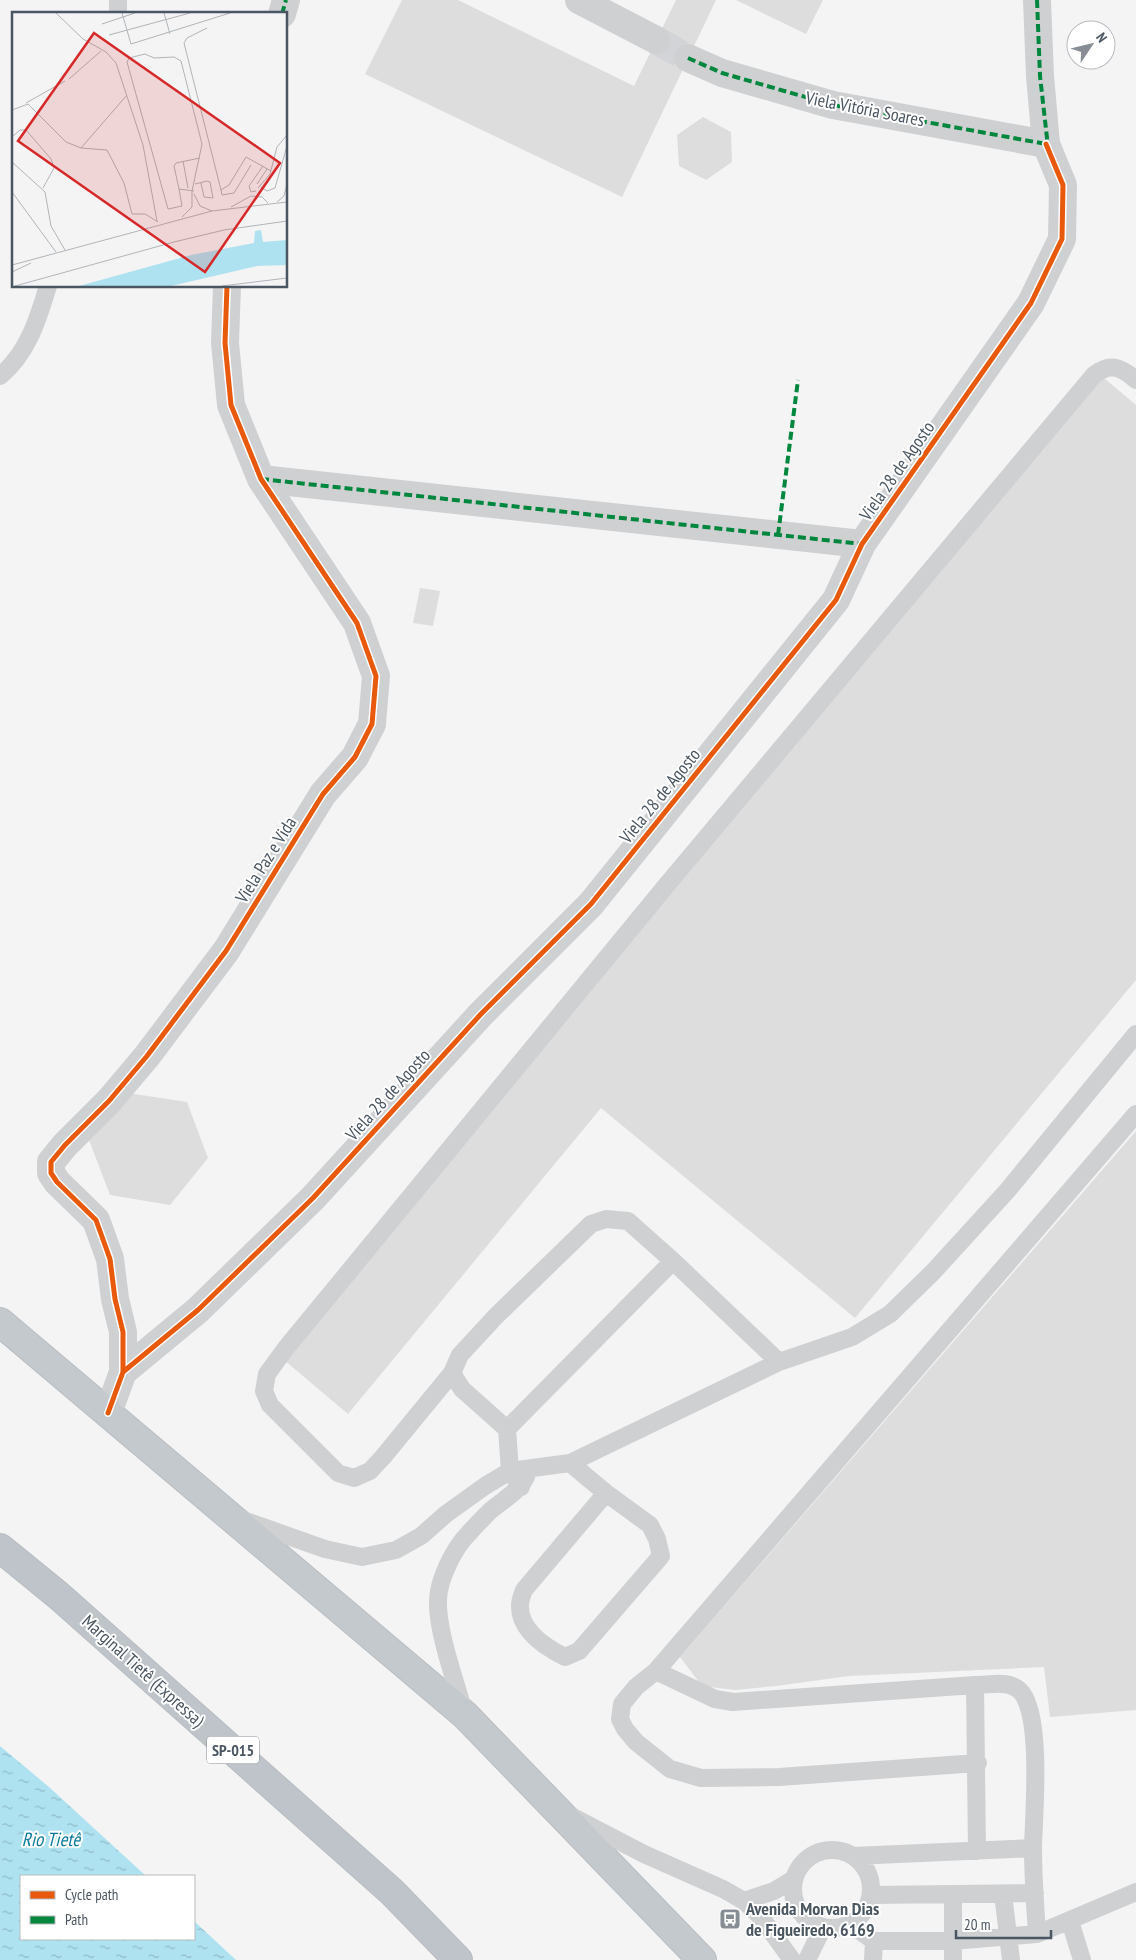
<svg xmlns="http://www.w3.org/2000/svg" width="1136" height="1960" font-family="'PT Sans Narrow',sans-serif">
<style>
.water{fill:url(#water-ripples)}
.building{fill:#ddddde}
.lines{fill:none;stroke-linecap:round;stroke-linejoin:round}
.minor-tunnel{stroke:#d2d4d7;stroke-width:28;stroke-dasharray:28 14;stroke-linecap:butt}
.trunk-casing{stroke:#b9bec3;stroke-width:30}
.motorway-casing{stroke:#b9bec3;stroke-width:30}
.service{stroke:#ced0d2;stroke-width:18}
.pedestrian{stroke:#ced0d2;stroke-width:28}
.minor{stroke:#ced0d2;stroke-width:28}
.trunk{stroke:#c4c9cd;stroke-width:28}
.motorway{stroke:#bec4c9;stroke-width:28}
.quiet{stroke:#00873e;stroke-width:4;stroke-dasharray:8 4;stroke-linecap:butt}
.cycleway-casing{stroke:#fff;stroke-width:8}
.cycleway{stroke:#e8590c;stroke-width:5}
.labels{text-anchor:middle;stroke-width:4;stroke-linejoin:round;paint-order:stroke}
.shield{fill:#fff;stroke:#808990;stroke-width:1}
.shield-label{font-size:16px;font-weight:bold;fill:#4a5661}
.street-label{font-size:18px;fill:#4a5661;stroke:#fff}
.poi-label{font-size:18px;font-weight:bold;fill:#4a5661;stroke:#fff;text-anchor:start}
.water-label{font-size:19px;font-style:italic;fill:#0c7c9b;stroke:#fff}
.inset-road{fill:none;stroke:#b0b5b9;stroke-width:1}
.view{fill:#d62828;fill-opacity:0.15;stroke:#d62828;stroke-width:2.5}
.inset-edge{fill:none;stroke:#4a5661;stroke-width:2.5}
</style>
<defs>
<pattern id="water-ripples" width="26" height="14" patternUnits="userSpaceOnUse" patternTransform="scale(1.25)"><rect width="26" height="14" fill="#aee2f0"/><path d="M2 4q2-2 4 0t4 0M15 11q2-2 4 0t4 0" fill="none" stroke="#90bac6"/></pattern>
</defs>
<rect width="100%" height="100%" fill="#f4f4f4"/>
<path class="water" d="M0 1746 49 1787 146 1876H21V1939H194V1921L236 1960H0Z"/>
<path class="building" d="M402 0H458L634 86 676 0H716L622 197 365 74Z
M736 0H823L806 34Z
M703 117 731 132 732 162 706 180 679 166 677 135Z
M1098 373 1136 405V980L855 1318 601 1108 348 1414 284 1360Z
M420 588 440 591 433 626 413 623Z
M128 1093 187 1102 208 1158 170 1205 110 1195 89 1140Z
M1136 1131V1710L1050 1717 1044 1667 849 1676 776 1686 735 1690 702 1686 680 1657Z"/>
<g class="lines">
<path class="minor-tunnel" d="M656 40 688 58"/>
<g class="trunk-casing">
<path id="trunk" d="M0 1322 465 1715 702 1960"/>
</g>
<g class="motorway-casing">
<path id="motorway" d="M0 1548 59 1596 392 1892 458 1960"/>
</g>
<path class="service" d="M118 0V14
M0 376C28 353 38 319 48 286
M452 1373 383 1457 370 1471 354 1478 338 1473 270 1405 264 1391 267 1374 286 1348 665 887 1094 375C1110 362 1121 367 1136 380
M507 1429 673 1261
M570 1463 606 1493 650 1525 657 1539 661 1556 579 1651 565 1657C545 1647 519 1630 520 1605 520 1600 522 1595 524 1590L606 1493
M521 1487 510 1471 507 1429 462 1389 452 1373 460 1355 496 1316 591 1224 606 1219 628 1221 673 1261 779 1362
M243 1520 325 1549 362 1557 396 1550 421 1536 446 1514 485 1486 510 1471 570 1463 779 1362 852 1337 890 1314 933 1272 1007 1191 1136 1034
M656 1671 1136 1114
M975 1685 977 1851
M464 1713C456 1682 437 1632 438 1601 438 1580 454 1548 469 1533 476 1525 483 1518 490 1511 503 1500 518 1492 526 1477
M978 1763 779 1777 701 1778 670 1769 636 1742 625 1729 620 1719 622 1704 636 1687 656 1671 715 1699 733 1702 975 1685C991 1685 1011 1679 1022 1693 1042 1720 1034 1812 1033 1847 1033 1876 1035 1905 1037 1934
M571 1816 644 1854 723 1889 744 1901 761 1917 792 1960
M793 1889a39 39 0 1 1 78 0a39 39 0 1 1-78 0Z
M853 1856 1033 1848
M1003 1894 1011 1960
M871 1895 1035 1893
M744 1901 774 1891 794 1879
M1070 1921 1082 1960
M850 1924 874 1941H952L1037 1934 1136 1892
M807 1960 823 1927
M873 1960 874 1941
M953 1960V1894"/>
<path class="pedestrian" d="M688 58 722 73 833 105 1046 144 1040 76 1037 0"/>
<path class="minor" d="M579 0 656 40
M282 14 286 0
M261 479 862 544
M123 1372 198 1310 313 1198 481 1014 591 904 836 600 862 544 1031 303 1062 239 1063 185 1046 144
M108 1413 123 1372V1332L115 1299 110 1259 96 1220 57 1182 51 1173V1162L65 1145 109 1101 147 1056 226 951 323 794 355 757 372 724 376 676 357 623 261 479 231 405 225 343 227 286"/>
<use href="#trunk" class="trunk"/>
<use href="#motorway" class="motorway"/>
<path class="quiet" d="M1037 0 1040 76 1048 147
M282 14 286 0
M688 58 722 73 833 105 1046 144
M261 479 862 544
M778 535 798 380"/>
<g class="cycleway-casing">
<path id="cycleway" d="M123 1372 198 1310 313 1198 481 1014 591 904 836 600 862 544 1031 303 1062 239 1063 185 1046 144
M108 1413 123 1372V1332L115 1299 110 1259 96 1220 57 1182 51 1173V1162L65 1145 109 1101 147 1056 226 951 323 794 355 757 372 724 376 676 357 623 261 479 231 405 225 343 227 286"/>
</g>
<use href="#cycleway" class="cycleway"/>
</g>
<defs>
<g id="bus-square" transform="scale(1.125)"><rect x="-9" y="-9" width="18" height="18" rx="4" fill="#868d94" stroke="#fff"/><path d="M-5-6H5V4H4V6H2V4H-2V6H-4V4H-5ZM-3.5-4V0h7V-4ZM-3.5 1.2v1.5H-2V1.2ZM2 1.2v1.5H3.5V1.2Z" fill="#fff"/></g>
</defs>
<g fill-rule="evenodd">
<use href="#bus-square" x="730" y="1919"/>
</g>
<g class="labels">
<rect class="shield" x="207" y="1736.5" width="52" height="27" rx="4"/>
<g class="shield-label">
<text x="233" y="1756">SP-015</text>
</g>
<g class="street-label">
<text transform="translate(865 109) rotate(11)" y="6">Viela Vitória Soares</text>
<text transform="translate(897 471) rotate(-55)" y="6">Viela 28 de Agosto</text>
<text transform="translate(660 796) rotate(-51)" y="6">Viela 28 de Agosto</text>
<text transform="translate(266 860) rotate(-58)" y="6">Viela Paz e Vida</text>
<text transform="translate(388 1095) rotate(-48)" y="6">Viela 28 de Agosto</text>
<text transform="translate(143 1671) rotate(42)" y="6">Marginal Tietê (Expressa)</text>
</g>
<g class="poi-label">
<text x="746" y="1915">Avenida Morvan Dias<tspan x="746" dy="21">de Figueiredo, 6169</tspan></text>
</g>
<g class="water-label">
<text x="51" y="1846">Rio Tietê</text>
</g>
</g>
<g transform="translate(12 12)">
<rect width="275" height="275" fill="#f4f4f4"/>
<path d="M249 218 251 230 275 228V253L245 254 159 274H67L179 243 242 231 243 219Z" fill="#aee2f0"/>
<path class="inset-road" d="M44 1 71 27 94 40 104 51 131 133 145 209M110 1 119 32 218 1M152 1 158 22M90 12 123 1M195 16 175 26 172 31 209 178M97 23 178 1M57 67 89 39M14 91 53 69M0 98 16 92 54 130 69 136 95 138 112 171 120 202H133L146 210M0 125 8 118H14L39 147 42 156 31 176M69 136 115 83M171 149 176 176M0 150 33 180 39 214 53 238M239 153 222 181 210 183 209 178 217 173 234 145 259 159M183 172 195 169 198 170 201 186 192 185 189 171M245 172 255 157M249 175 255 179 263 176 275 134M246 176 258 162 265 135 275 123M167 177 170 194 156 197 115 50 117 46 133 42 142 46 162 45 169 49 190 132 180 179V195L170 205M182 179 167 177 162 154 164 151 188 146M244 179 239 180 237 174 251 154M0 180 44 240M182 182 188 194 200 199M265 190 272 184 275 172M219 195 239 184 250 185 256 191M0 253 200 199 275 190M0 260 19 251M3 274 162 230 212 218 275 209M210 274 275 266"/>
<path class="view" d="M82 21 268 151 193 260 6 129Z"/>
<rect width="275" height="275" class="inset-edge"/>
</g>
<rect x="20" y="1875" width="175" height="65" fill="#ffffff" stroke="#b7bbc0"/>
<rect x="30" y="1891" width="25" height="8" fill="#e8590c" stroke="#b7bbc0"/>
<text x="65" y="1900" font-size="15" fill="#4a5661">Cycle path</text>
<rect x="30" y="1916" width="25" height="8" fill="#00873e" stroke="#b7bbc0"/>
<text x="65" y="1925" font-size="15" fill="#4a5661">Path</text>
<g transform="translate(1091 45) rotate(55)"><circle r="24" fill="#ffffff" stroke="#b7bbc0"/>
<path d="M0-4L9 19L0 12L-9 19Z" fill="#868d94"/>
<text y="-8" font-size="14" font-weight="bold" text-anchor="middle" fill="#4a5661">N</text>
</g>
<path d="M956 1930v8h95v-8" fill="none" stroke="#4a5661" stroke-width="2.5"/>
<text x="964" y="1930" font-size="15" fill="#4a5661" stroke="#ffffff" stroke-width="4" paint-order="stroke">20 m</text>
</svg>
